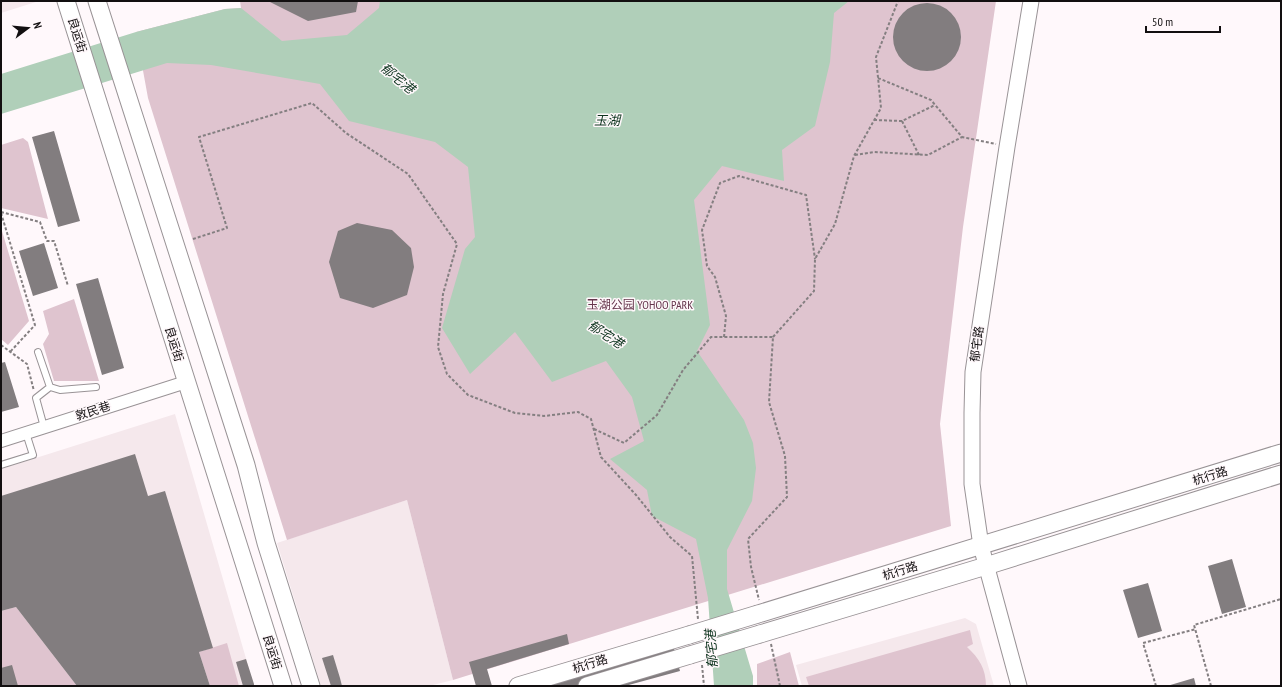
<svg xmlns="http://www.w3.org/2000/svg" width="1282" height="687" font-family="'PT Sans Narrow','Noto Sans SC',sans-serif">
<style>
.built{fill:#f5e8ec}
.green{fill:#dfc4cf}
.water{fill:#b0cfb9}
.building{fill:#827d7f}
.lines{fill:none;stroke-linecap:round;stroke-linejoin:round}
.service-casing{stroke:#999396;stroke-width:8}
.minor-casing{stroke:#999396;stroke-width:14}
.tertiary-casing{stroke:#999396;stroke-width:17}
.secondary-casing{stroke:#999396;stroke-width:19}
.path{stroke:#847f81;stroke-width:2;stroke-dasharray:3 2;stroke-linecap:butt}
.service{stroke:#fff;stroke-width:6}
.minor{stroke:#fff;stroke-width:12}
.tertiary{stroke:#fff;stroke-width:15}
.secondary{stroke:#fff;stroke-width:17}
.secondary-bridge-casing{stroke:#999396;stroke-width:19;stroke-linecap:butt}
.secondary-bridge{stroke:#fff;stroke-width:17}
.labels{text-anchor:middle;stroke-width:3;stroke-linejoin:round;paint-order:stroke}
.street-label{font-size:12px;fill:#120f10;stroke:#fff8fb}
.park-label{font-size:12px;fill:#65354c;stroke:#fff8fb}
.water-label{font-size:13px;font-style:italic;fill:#0c331d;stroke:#fff8fb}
</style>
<rect width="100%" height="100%" fill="#fff8fb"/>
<path class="built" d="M1 1H39L1 13Z
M175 414 254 686H1V469Z
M407 500 453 680 429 686H321L277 543Z
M965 618 976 624 994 686H802L796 665Z"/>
<path class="green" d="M240 1H996L963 227 940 424 951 526 453 680 407 500 287 540 148 98 136 32 225 9 241 8Z
M23 138 28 142 48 219 1 208V145Z
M1 231H2L29 321 8 345 1 339Z
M74 299 99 381H54L43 344 49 334 43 311Z
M16 607 77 686H1V611Z
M970 630 973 644 967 647C979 658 986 669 986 686H809L806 677Z
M227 643 239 686H210L199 652Z
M790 652 799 686H757V664Z"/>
<path class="water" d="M380 1H849L834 13 830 62 815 126 782 150 784 181 722 166 694 200 710 325 697 351 744 420 753 443 756 468 752 501 727 550V589L753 676V686H714L708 598 696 539 652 516 647 490 610 459 644 441 632 397 606 361 552 382 515 332 470 374 442 328 465 249 475 237 468 167 435 142 349 121 320 84 211 65 167 63 1 114V74L136 32 225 9 241 8 282 41 347 35 379 8Z"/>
<path class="building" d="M268 1H358L356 12 308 21Z
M893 37a34 34 0 1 1 68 0a34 34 0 1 1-68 0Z
M54 131 80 221 58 227 32 137Z
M357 223 392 230 411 248 414 267 407 295 373 308 340 298 329 262 338 231Z
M44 243 58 288 33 296 19 251Z
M98 278 124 368 102 375 76 284Z
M5 362 19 407 1 412V363Z
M135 454 148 496 165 491 213 648 199 652 210 686H77L16 607 1 611V496Z
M1232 559 1246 607 1222 614 1208 566Z
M1148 583 1162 631 1138 638 1123 590Z
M567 634 569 644 487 669 492 686H476L469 662Z
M671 637 680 671 625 686H511Z
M333 655 340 678 342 686H331L322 658Z
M246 659 254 684V686H243L236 662Z
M12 665 18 686H1V668Z
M1194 678 1196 686H1167Z"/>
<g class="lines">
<g class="service-casing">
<path id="service" d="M38 352 50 387 36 398 44 427
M50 387 60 390 96 387
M1 465 33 455 26 433"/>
</g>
<g class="minor-casing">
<path id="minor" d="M1 441 186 382"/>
</g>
<g class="tertiary-casing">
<path id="tertiary" d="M1019 686 981 546 972 484V413L973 372 1007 147 1031 1"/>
</g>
<g class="secondary-casing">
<path id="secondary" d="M66 1 283 686
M97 1 246 465 266 543 311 686
M758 614 1281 453
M760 634 986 566 1281 474
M518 686 689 635
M587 686 690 655"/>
</g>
<path class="path" d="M878 78 931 100 962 137 996 144
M874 120 902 121 935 105
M902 121 919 155
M855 155 874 152 928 155 962 137
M1 212 40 222 47 241H54L68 286
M1 213 35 325 10 352
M193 239 227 228 199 137 312 103 346 133 408 174 457 244 443 294 438 347 447 374 468 395 515 413 544 416 578 412 591 419 601 457 636 495 670 537 692 556 698 619
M724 337 726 316 715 277 707 266 702 230 720 183 739 176 806 195 815 259
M773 337 814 291 815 259 835 224 854 156 881 108 876 57 898 1
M1 345 27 364 34 391
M594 429 624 443 657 415 683 370 711 337H773L769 402 785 456 787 497 748 539 751 567 759 600
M771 644 780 686
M702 665 704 686
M1156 686 1143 643 1196 629
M1211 686 1194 625 1281 599"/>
<use href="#service" class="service"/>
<use href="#minor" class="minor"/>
<use href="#tertiary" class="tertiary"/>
<use href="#secondary" class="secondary"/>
<g class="secondary-bridge-casing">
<path id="secondary-bridge" d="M689 635 758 614
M690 655 760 634"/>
</g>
<use href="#secondary-bridge" class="secondary-bridge"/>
</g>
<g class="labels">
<g class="street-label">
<text transform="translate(77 35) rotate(73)" y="4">良运街</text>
<text transform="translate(174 344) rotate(73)" y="4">良运街</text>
<text transform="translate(977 344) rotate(-82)" y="4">郁宅路</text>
<text transform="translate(93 411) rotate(-18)" y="4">敦民巷</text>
<text transform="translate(1210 476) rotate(-17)" y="4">杭行路</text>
<text transform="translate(900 571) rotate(-17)" y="4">杭行路</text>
<text transform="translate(272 652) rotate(73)" y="4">良运街</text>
<text transform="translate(590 664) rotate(-17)" y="4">杭行路</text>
</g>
<g class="park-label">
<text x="640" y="309">玉湖公园 YOHOO PARK</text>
</g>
<g class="water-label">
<text transform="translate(398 78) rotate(39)" y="5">郁宅港</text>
<text x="607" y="125">玉湖</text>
<text transform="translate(606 334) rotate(33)" y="5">郁宅港</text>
<text transform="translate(711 649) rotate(-94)" y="5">郁宅港</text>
</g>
</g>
<rect width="1282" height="687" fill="none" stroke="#120f10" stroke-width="4"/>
<g transform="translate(28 28) rotate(74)" stroke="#fff8fb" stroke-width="3" paint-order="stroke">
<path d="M0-3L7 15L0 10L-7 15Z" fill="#120f10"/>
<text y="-6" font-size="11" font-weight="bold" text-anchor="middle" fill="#120f10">N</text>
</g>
<path d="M1146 26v6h74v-6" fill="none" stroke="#120f10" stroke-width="2"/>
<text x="1152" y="26" font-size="12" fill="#120f10" stroke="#fff8fb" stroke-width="3" paint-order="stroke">50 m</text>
</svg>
